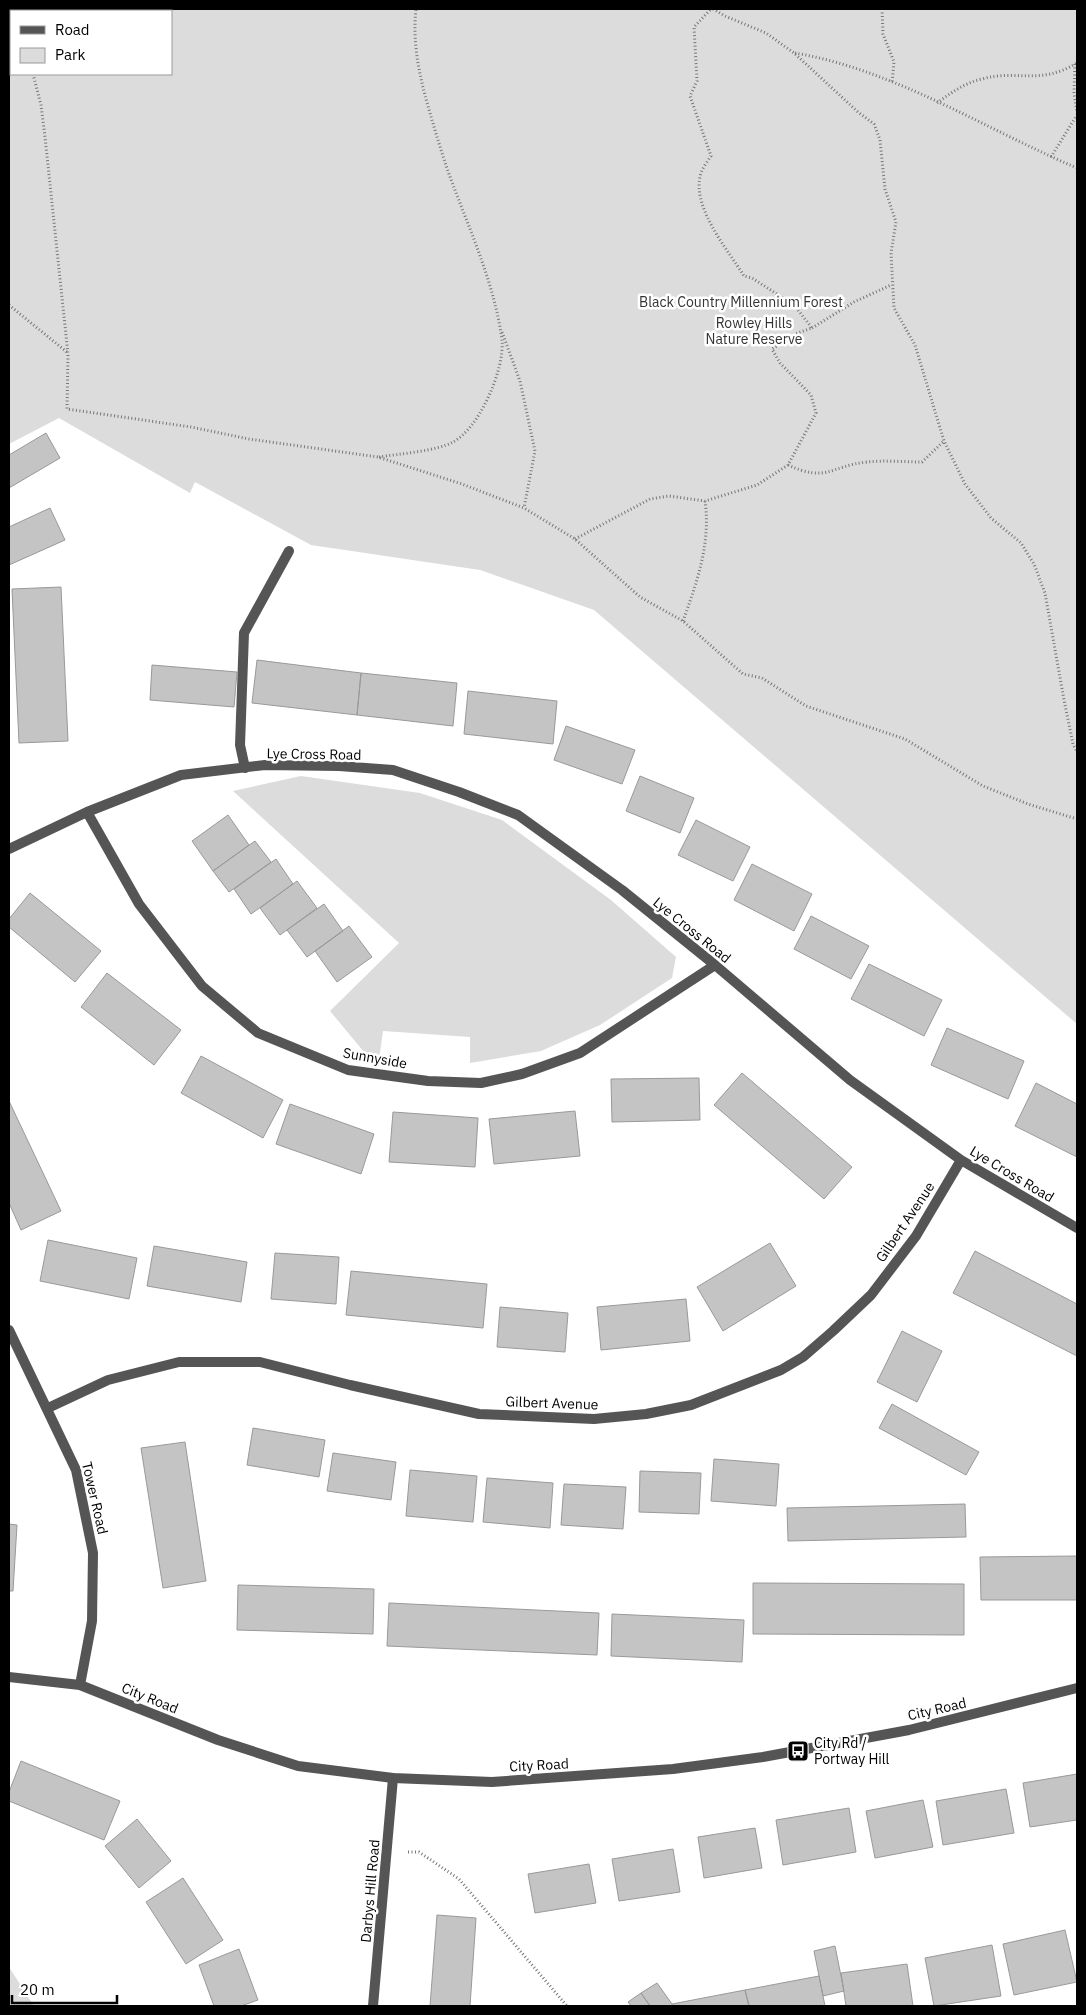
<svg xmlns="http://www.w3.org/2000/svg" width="1086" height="2015" font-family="'IBM Plex Sans',sans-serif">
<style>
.green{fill:#dcdcdc;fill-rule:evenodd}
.building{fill:#c4c4c4;stroke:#999}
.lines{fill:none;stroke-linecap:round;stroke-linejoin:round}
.path{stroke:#777;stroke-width:3;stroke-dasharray:1 2.5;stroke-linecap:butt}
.minor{stroke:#555;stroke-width:10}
.tertiary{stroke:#555;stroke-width:10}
.labels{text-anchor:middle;stroke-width:5;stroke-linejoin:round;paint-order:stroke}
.park-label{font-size:14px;fill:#333;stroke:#fff}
.street-label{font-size:14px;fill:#000;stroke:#fff}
.poi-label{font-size:14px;fill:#000;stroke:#fff;text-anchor:start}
</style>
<rect width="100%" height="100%" fill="#fff"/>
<path class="green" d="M9 9H1077V1024L594 610 480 570 311 545 195 482 190 493 59 418 9 444ZM171 11V74H11V11Z
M301 776 420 793 502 820 611 900 676 957 672 978 600 1025 541 1051 470 1063V1037L383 1031 379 1059 369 1058 330 1011 399 943 233 791Z
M9 1967 34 2006H9Z"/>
<path class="building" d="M46 433 60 458 9 488V455Z
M50 508 65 540 9 565V527Z
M61 587 68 741 19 743 12 589Z
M257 660 361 673 357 715 252 703Z
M152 665 237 672 234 707 150 700Z
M361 673 457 683 453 726 357 715Z
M468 691 557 701 553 744 464 734Z
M566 726 635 750 622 784 554 760Z
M640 776 694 798 680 833 626 811Z
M228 815 249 845 213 871 192 841Z
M696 820 750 847 733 881 678 855Z
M255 841 271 862 229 892 213 871Z
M276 859 293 884 251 914 234 889Z
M752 864 812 894 794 931 734 900Z
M297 881 317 908 280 935 260 908Z
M30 893 101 951 75 982 9 927V919Z
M324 904 343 931 307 957 287 930Z
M811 916 869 946 851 979 794 949Z
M349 926 372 957 337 982 315 951Z
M869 964 942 1000 924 1036 851 999Z
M107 973 181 1030 154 1065 81 1007Z
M947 1028 1024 1061 1008 1099 931 1065Z
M201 1056 283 1100 263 1138 181 1093Z
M742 1073 852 1167 824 1199 714 1105Z
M699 1078 700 1120 612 1122 611 1079Z
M1036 1083 1077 1104V1157L1015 1126Z
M9 1101 61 1211 21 1230 9 1203Z
M290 1104 374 1134 361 1174 276 1144Z
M575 1111 580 1156 494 1164 489 1119Z
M393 1112 478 1118 475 1167 389 1162Z
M48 1240 137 1258 129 1299 40 1281Z
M770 1243 796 1286 723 1331 697 1287Z
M154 1246 247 1262 241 1302 147 1286Z
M975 1251 1077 1304V1356L953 1293Z
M275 1253 339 1257 336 1304 271 1299Z
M351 1271 487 1284 483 1328 346 1315Z
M686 1299 690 1341 601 1350 597 1307Z
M500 1307 568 1313 565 1352 497 1347Z
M902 1331 942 1351 917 1402 877 1382Z
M892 1404 979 1452 966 1475 879 1428Z
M253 1428 325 1440 319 1477 247 1465Z
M185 1442 206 1581 163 1588 141 1448Z
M333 1453 396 1462 391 1500 327 1491Z
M714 1459 779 1464 776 1506 711 1501Z
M410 1470 477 1476 473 1522 406 1516Z
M640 1471 701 1473 699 1514 639 1512Z
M487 1478 553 1483 550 1528 483 1522Z
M564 1484 626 1487 623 1529 561 1525Z
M965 1504 966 1537 788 1541 787 1508Z
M9 1524 17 1525 13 1591H9Z
M1077 1556V1600H981L980 1557Z
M753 1583 964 1584V1635L753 1634Z
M238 1585 374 1589 373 1634 237 1630Z
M389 1603 599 1613 597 1655 387 1646Z
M612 1614 744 1620 742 1662 611 1656Z
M21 1761 120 1801 104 1840 9 1801V1792Z
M1077 1774V1820L1030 1827 1023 1783Z
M1006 1789 1014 1833 943 1845 936 1801Z
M923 1800 933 1847 875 1858 866 1811Z
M849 1808 856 1852 783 1865 776 1820Z
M137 1819 171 1861 139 1888 105 1846Z
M755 1828 762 1868 704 1878 698 1837Z
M673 1849 680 1892 619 1901 612 1859Z
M589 1864 596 1903 535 1913 528 1874Z
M183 1878 223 1940 186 1964 146 1902Z
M437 1915 476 1918 470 2006H430Z
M1065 1930 1077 1982 1014 1995 1003 1944Z
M992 1945 1001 1996 934 2006 925 1958Z
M835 1946 844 1991 823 1996 814 1951Z
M239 1949 258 2000 241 2006H214L199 1965Z
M907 1964 913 2006H846L841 1973Z
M819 1976 825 2006H749L745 1990Z
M657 1983 672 2004 745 1990 749 2006H650L641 1993Z
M641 1993 650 2006H631L628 2002Z"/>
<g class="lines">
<path class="path" d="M713 9 725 16 766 33 794 53 858 112 874 124 880 140 885 189 896 222 891 253 894 308 915 345 944 441 965 484 991 518 1021 543 1034 564 1045 593 1064 700 1073 744 1077 752
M882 9 883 34 894 62 892 83
M9 23 11 27
M795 53C895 70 985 129 1077 168
M1075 64 1074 93 1077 113
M33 74 41 105 45 137 68 354 67 409 191 427 249 439 378 457 462 484 524 508 575 539 640 597 683 621 743 674 762 678 806 706 905 739 983 786 1028 804 1077 819
M937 103C951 93 964 83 982 79 1017 69 1039 86 1077 63
M1051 157 1077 115
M9 305 68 353
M812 328 854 302 891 285
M502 332 520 381 535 451 524 508
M379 457C398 454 437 451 453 442 479 429 505 369 502 340 495 287 472 235 453 185 444 161 437 137 430 113 420 79 412 44 416 9
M788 465C827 483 830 466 867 462 884 460 904 462 922 462L944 441
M575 539 650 499 669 496 705 501 757 485 788 465 816 413 811 395 780 363 772 349 795 334 812 328 794 305 752 278 744 276C728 250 693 209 700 177 701 170 707 162 711 156L690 96 697 81 694 27 711 9
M683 621C697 582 711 543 705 501
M408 1852H419L459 1879 567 2006"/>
<path class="minor" d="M245 768 240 745 244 633 289 551
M87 812 139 904 202 986 258 1033 348 1070 428 1081 481 1083 522 1074 580 1053 715 965
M9 849 87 812 181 775 265 765 339 766 393 770 459 792 518 815 622 890 715 965 850 1080 961 1160 1077 1228
M48 1408 108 1380 179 1362H260L350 1385 479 1414 594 1419 646 1414 691 1405 781 1370 803 1357 833 1331 871 1295 916 1236 961 1160
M373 2006 393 1778"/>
<path class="tertiary" d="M9 1330 76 1470 93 1553 92 1621 80 1685
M9 1677 80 1685 218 1740 298 1766 393 1778 492 1782 673 1769 763 1757 909 1730 1077 1688"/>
</g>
<defs>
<g id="bus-square" transform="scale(1.125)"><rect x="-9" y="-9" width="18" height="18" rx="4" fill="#000" stroke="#fff"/><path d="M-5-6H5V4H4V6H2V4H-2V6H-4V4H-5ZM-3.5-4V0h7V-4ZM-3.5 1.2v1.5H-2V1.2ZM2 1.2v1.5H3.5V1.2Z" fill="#fff"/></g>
</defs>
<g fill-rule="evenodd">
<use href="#bus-square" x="798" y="1751"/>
</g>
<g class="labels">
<g class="park-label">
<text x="741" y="307">Black Country Millennium Forest</text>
<text x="754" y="328">Rowley Hills<tspan x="754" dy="16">Nature Reserve</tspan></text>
</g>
<g class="street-label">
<text transform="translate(314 754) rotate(1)" y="5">Lye Cross Road</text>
<text transform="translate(692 930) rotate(39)" y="5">Lye Cross Road</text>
<text transform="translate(375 1058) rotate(10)" y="5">Sunnyside</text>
<text transform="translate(1012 1174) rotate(31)" y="5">Lye Cross Road</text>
<text transform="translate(905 1222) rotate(-56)" y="5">Gilbert Avenue</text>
<text transform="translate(552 1403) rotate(2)" y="5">Gilbert Avenue</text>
<text transform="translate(95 1498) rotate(77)" y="5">Tower Road</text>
<text transform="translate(150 1698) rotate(22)" y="5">City Road</text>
<text transform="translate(937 1709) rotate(-13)" y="5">City Road</text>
<text transform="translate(539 1765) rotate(-3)" y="5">City Road</text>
<text transform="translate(370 1891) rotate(-85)" y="5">Darbys Hill Road</text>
</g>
<g class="poi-label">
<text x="814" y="1748">City Rd /<tspan x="814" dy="16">Portway Hill</tspan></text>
</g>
</g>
<rect width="1086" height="2015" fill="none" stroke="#000000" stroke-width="20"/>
<rect x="10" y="10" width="162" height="65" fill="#ffffff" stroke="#999999"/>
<rect x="20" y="26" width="25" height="8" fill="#555555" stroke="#999999"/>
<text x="55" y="35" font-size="15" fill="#000000">Road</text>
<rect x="20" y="48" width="25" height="15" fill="#dcdcdc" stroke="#999999"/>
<text x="55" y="60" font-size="15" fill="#000000">Park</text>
<path d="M12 1995v8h105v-8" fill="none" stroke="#000000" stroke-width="2.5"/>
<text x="20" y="1995" font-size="15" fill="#000000" stroke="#ffffff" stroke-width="4" paint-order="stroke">20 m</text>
</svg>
